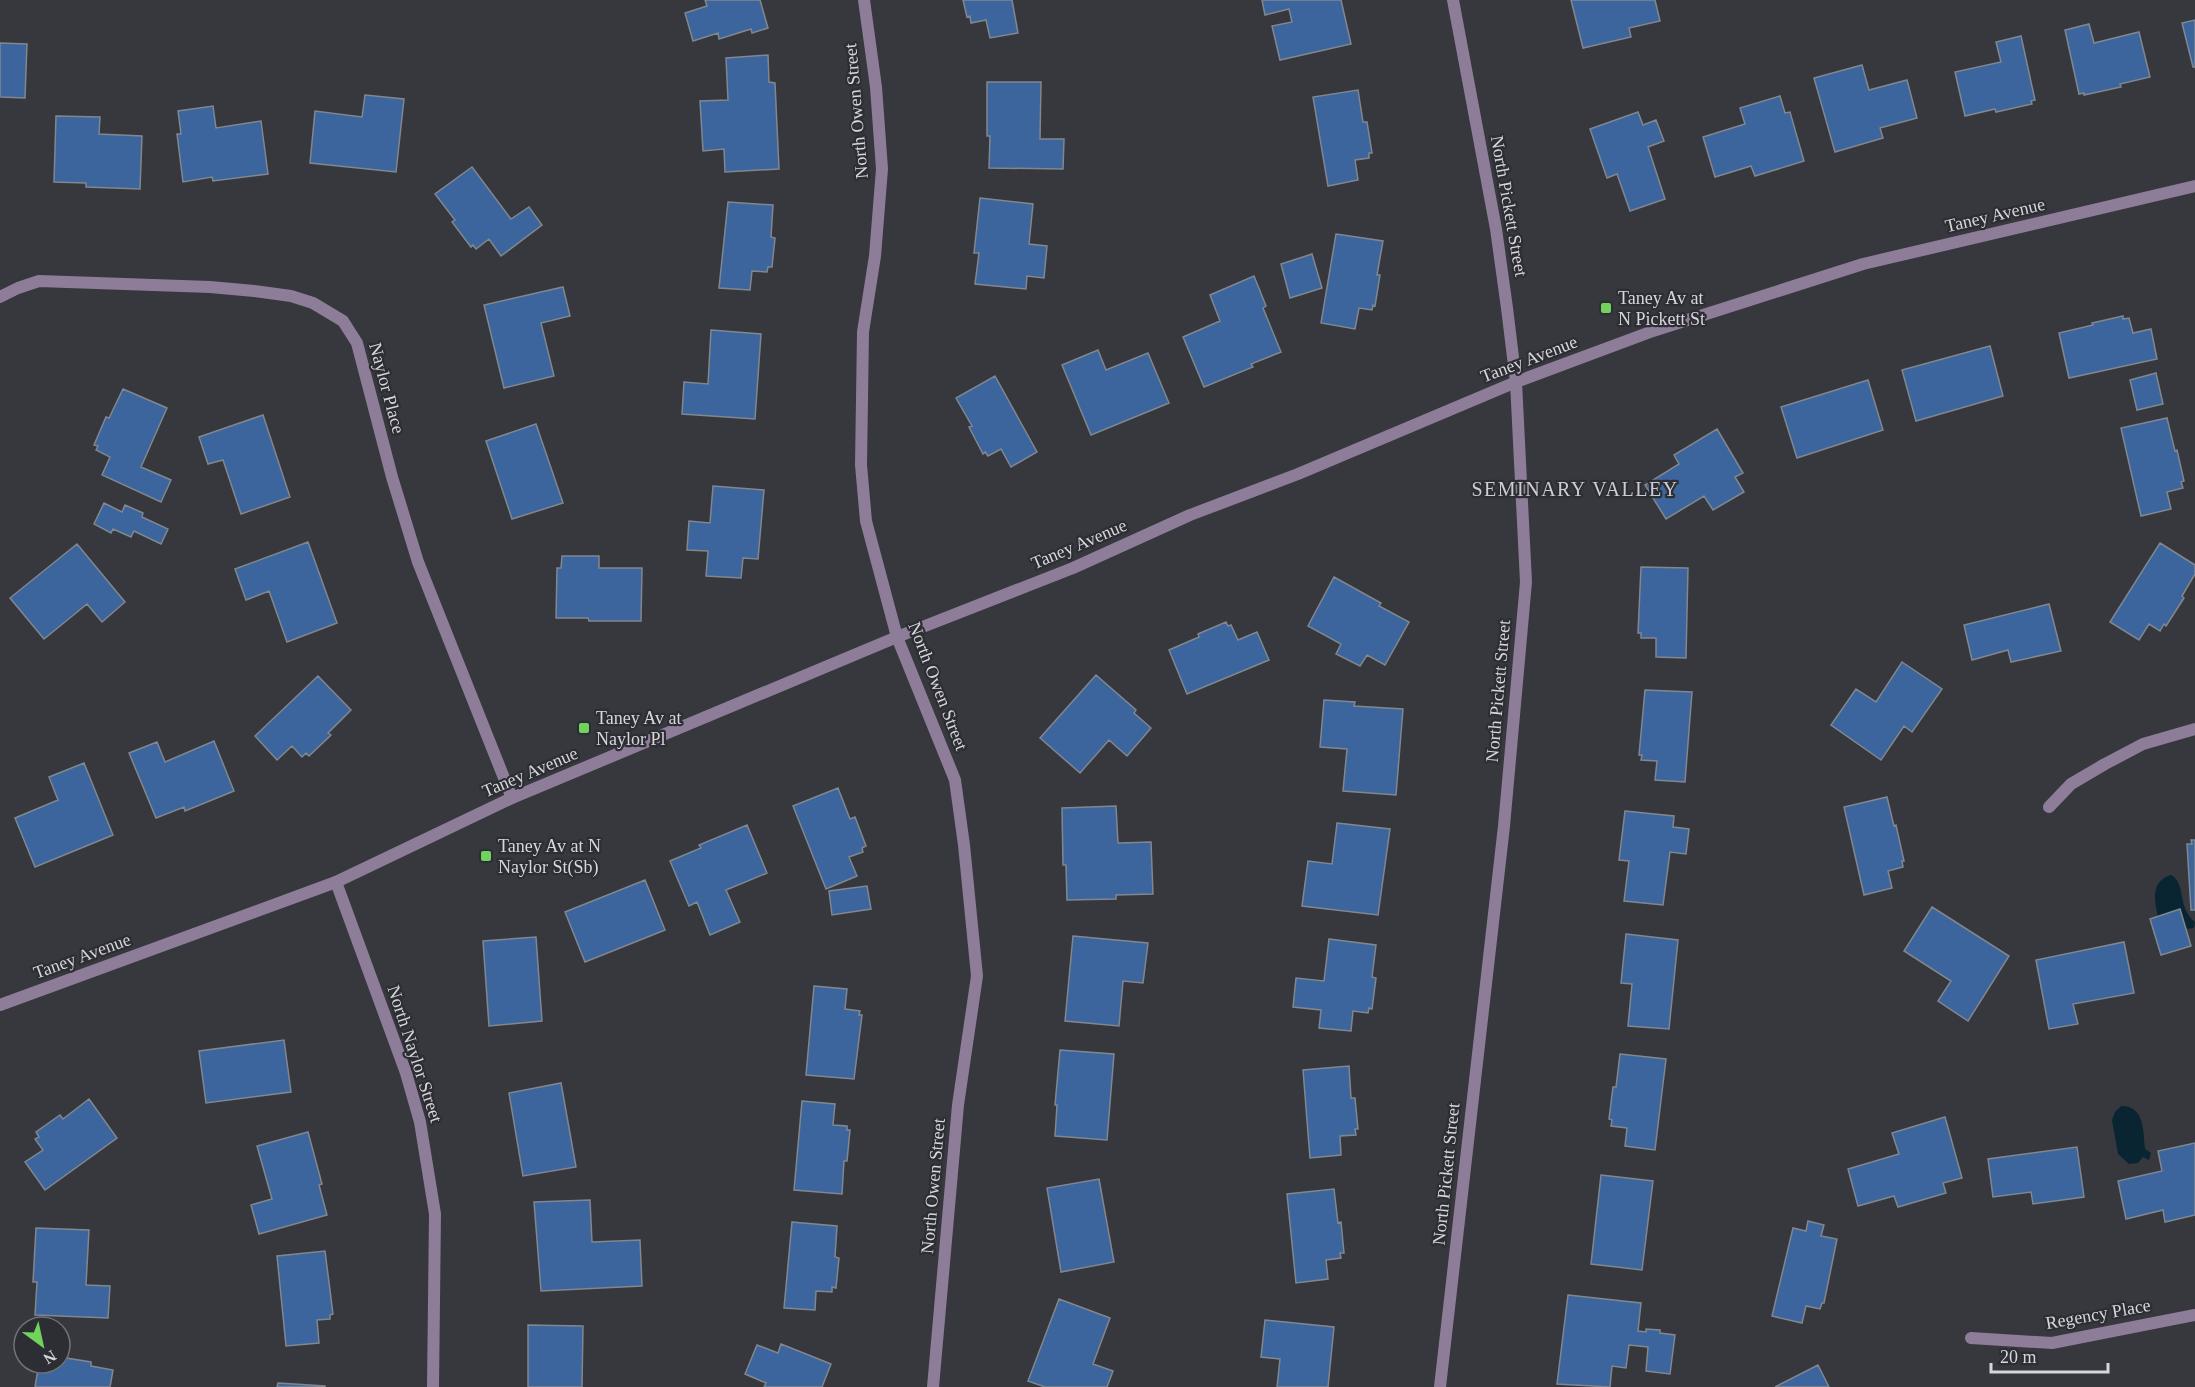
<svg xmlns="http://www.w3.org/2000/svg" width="2195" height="1387" font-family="'Times New Roman',serif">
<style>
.water{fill:#082531}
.building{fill:#3b659c;stroke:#81878e;stroke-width:1.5}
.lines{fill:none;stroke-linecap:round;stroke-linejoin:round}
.minor{stroke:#8e7d98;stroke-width:12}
.tertiary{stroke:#8e7d98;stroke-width:12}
.poi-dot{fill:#71d35e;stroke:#2d2d34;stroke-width:2}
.labels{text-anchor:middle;stroke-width:4.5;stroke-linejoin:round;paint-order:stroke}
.street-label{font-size:18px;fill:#d6d6db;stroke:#2d2d34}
.poi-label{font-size:18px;fill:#d6d6db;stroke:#2d2d34;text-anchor:start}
.neighbourhood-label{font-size:20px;letter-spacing:1.5px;fill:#ccccd5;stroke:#2d2d34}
</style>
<rect width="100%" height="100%" fill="#37373e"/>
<path class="water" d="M2171 875C2187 884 2176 906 2195 922L2194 928 2169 931 2160 925C2156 907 2147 882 2171 875Z
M2121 1106C2145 1106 2143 1131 2145 1149L2151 1153 2149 1160 2143 1157 2138 1163 2129 1164 2118 1154 2112 1120 2115 1112Z"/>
<path class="building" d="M705 0H760L768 28 752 33 751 29 719 39 718 33 693 41 685 13 707 6Z
M963 0H1012L1018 33 990 38 986 20 971 23 970 16 967 17Z
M1262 0H1341L1351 44 1280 60 1272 26 1292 22 1289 9 1265 15Z
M1571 0H1655L1660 21 1629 28 1631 37 1583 48Z
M2195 20V67H2193L2182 23Z
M2089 24 2094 43 2139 32 2150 77 2120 84 2121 87 2084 95V93L2079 94 2065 30Z
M2021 36 2035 100 2031 101 2032 104 1996 112 1995 109 1965 116 1955 72 2001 62 1996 42Z
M0 43 27 44 25 98 0 97Z
M768 55 769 82 775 83 779 169 725 172 724 149 703 151 700 101 728 100 726 58Z
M1862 65 1869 90 1907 80 1917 118 1880 128 1883 138 1835 152 1814 78Z
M987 82H1041L1040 139H1064L1063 169 989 168 990 136H987Z
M1358 90 1363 122H1367L1372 153H1369V158L1355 160 1358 180 1328 186 1313 97Z
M365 95 404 99 396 172 310 163 315 111 362 117Z
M1780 96 1785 113 1790 112 1804 161 1755 176 1751 166 1715 177 1703 137 1745 124 1740 108Z
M213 106 216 128 261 121 268 174 213 181 212 177 183 182 177 134H181L178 111Z
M1638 112 1643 125 1656 120 1664 141 1648 147 1665 199 1630 211 1617 174 1607 178 1590 129Z
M56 116 100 117 99 134 142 136 140 189 86 187V183L54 182Z
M472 167 511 219 529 207 542 225 501 256 489 239 476 249 473 245 471 247 452 222 455 220 435 194Z
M980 198 1033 204 1029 244 1047 246 1044 278 1027 276 1026 289 975 284 979 253H974Z
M728 202 773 205 771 237 775 238 772 267H768L767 272 752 271 750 290 719 288Z
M1336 234 1383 241 1377 275H1380L1375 306 1373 305 1372 310 1359 308 1355 329 1321 323Z
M1312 254 1322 288 1290 298 1281 264Z
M1254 276 1266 306 1263 308 1281 352 1251 364 1253 367 1204 387 1183 337 1220 321 1210 295Z
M563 287 570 316 541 323 554 376 504 388 484 305Z
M2123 316V319L2129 318 2133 333 2151 329 2157 359 2069 378 2059 333 2093 325 2092 323Z
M711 330 761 334 755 419 682 414 684 382 708 384Z
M1990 346 2003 396 1916 421 1902 370Z
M1098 350 1106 370 1148 353 1169 403 1091 435 1062 365Z
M2156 373 2163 404 2137 410 2130 380Z
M995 376 1037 452 1011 467 1001 449 988 456 985 452 983 454 969 427 972 426 956 398Z
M1868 380 1883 430 1797 458 1781 407Z
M123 389 167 408 141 467 171 480 161 502 102 475 110 457 96 450 98 446 94 445 106 417 109 418Z
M263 415 290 497 241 514 223 460 208 464 199 437Z
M2167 418 2175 451 2177 450 2184 481 2181 482 2183 488 2167 492 2171 509 2141 516 2121 428Z
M536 424 563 503 512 519 486 441Z
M1717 429 1743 473 1735 477 1744 492 1713 510 1704 496 1666 519 1645 485 1679 464 1674 455Z
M713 486 764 490 758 559 743 558 741 578 706 576 708 551 687 550 689 521 710 523Z
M104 503 122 512 125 505 143 513 142 517 168 529 161 544 134 531 131 537 113 529 111 533 94 524Z
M308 542 337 623 287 642 269 591 246 600 235 569Z
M2160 543 2195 565V574L2182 596 2184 598 2166 626 2164 624 2160 631 2149 624 2139 640 2110 622Z
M77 544 125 602 102 622 87 604 44 639 10 598Z
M562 556H599V568H642L641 621H589L588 618H556L557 568H561Z
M1641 567 1688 568 1686 658 1656 657V638H1641V633H1638Z
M1334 577 1381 603 1379 606 1409 622 1385 665 1367 655 1360 666 1336 654 1341 644 1308 626Z
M2049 604 2061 651 2011 662 2008 650 1972 660 1964 625Z
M1226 622 1228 626 1231 625 1238 640 1257 632 1269 660 1187 694 1169 650 1199 637 1198 634Z
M1902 662 1942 689 1912 732 1904 726 1881 760 1831 725 1856 689 1876 702Z
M1096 675 1136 710 1134 713 1151 728 1127 756 1109 740 1080 773 1040 738Z
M318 676 351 710 328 733 331 735 309 756 306 753 302 757 292 746 277 760 255 736Z
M1645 690 1692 692 1685 782 1655 780 1657 761 1641 760 1642 755H1639Z
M1324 700 1355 702 1354 706 1403 709 1396 795 1343 791 1347 749 1320 747Z
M214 741 234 791 185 811 184 807 156 818 129 753 157 742 165 762Z
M84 763 113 835 35 867 15 818 58 800 49 777Z
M838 788 850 819 855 817 866 846 862 848 863 852 849 857 857 876 826 889 793 806Z
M1887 797 1894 826 1896 825 1904 861H1902L1903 867 1888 871 1892 888 1864 895 1844 807Z
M1116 806 1118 843 1151 842 1153 894 1116 895V899L1067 900 1066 865H1063L1062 808Z
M1625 811 1674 816 1673 827 1689 829 1686 854 1670 852 1663 905 1624 901 1629 861 1619 860Z
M1337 823 1390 829 1378 915 1302 906 1308 861 1332 864Z
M747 825 767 873 726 890 740 922 710 935 697 902 689 906 670 861 701 848 699 845Z
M2191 840H2195V910H2191L2187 844H2192Z
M645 880 665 930 585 962 565 912Z
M867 886 871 909 832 915 829 891Z
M1932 907 2009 956 1968 1021 1938 1001 1951 981 1904 951Z
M2180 909 2191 946 2161 955 2150 919Z
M1626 934 1678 940 1669 1029 1628 1026 1632 984 1621 983Z
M1073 936 1148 943 1143 983 1123 981 1119 1026 1065 1021Z
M536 937 542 1021 489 1026 483 941Z
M1329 939 1376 945 1372 977 1376 978 1372 1009 1369 1008 1368 1013 1353 1011 1351 1031 1319 1028 1321 1010 1293 1007 1296 978 1324 981Z
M2124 942 2134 993 2073 1004 2078 1024 2049 1029 2036 960Z
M814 986 847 989 845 1009 860 1011 859 1015H862L854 1079 806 1075Z
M284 1040 291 1092 206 1103 199 1051Z
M1060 1050 1114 1054 1107 1140 1055 1136 1057 1105H1055Z
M1620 1054 1666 1059 1655 1150 1625 1146 1627 1128 1611 1126 1612 1120 1609 1119 1613 1087H1616Z
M1349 1066 1351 1098H1355L1358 1129H1355L1356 1135 1340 1136 1341 1155 1310 1158 1303 1070Z
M561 1083 576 1167 523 1176 509 1093Z
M89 1099 117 1138 45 1190 25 1162 43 1150 35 1139 39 1137 36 1132 60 1115 63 1119Z
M802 1101 835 1104 833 1125 847 1126V1130H850L847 1161H844L842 1194 794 1190Z
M1945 1117 1962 1178 1943 1183 1946 1193 1898 1207 1894 1196 1858 1206 1848 1169 1899 1154 1892 1133Z
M308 1132 322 1184 319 1185 327 1215 259 1234 251 1205 272 1199 257 1146Z
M2195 1143V1215L2165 1222 2163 1210 2126 1219 2118 1181 2162 1171 2158 1151Z
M2077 1147 2084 1197 2033 1204 2031 1192 1993 1197 1988 1159Z
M1601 1175 1653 1181 1642 1270 1591 1264Z
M1099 1179 1114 1262 1061 1272 1047 1188Z
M1334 1189 1338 1223 1341 1222 1344 1253H1340L1341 1258 1326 1260 1328 1279 1296 1283 1287 1194Z
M590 1200 592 1242 640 1240 642 1286 541 1291 534 1202Z
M1808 1221 1824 1225 1821 1236 1837 1239 1824 1303H1822L1820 1309 1806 1306 1802 1323 1772 1316 1793 1228 1806 1231Z
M792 1222 837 1226 835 1257 839 1258 836 1288 832 1287V1292L816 1291 815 1310 784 1308Z
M36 1228 89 1230 86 1285 110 1286 108 1318 35 1315 37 1282H33Z
M325 1251 333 1314 330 1315V1319L317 1320 319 1343 286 1346 277 1256Z
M1568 1295 1641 1303 1638 1331 1646 1332V1329L1660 1330V1333L1675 1335 1670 1374 1646 1371 1648 1347 1629 1345 1626 1368 1612 1366 1610 1387 1557 1384Z
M1059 1299 1110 1318 1093 1364 1113 1371 1107 1387H1045L1028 1381Z
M1265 1320 1334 1327 1328 1387H1277L1280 1359 1261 1357Z
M528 1325 583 1326 582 1387H528Z
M781 1344 831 1364 822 1387H764L766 1383 745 1374 757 1345 778 1353Z
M60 1357 91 1362V1366L113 1370 110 1387H35L39 1363H60Z
M1818 1365 1829 1387H1775Z
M278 1383 325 1386V1387H277Z"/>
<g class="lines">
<path class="minor" d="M864 0 876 87 882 169 875 256 863 332 861 465 866 521 897 637 955 780 964 845 977 976 958 1105 933 1387
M0 297 18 288 39 281 210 287 254 291 291 296 313 303 343 321 357 343 392 477 418 562 512 798
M2049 807 2071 784 2105 764 2143 744 2195 729
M336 882 406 1073 420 1122 435 1214 433 1387
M1971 1338 2052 1343 2195 1315
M1440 1387 1504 826 1526 582 1516 382 1507 308 1496 229 1453 0"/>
<path class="tertiary" d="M0 1005 336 882 512 798 897 637 1073 568 1190 515 1298 474 1516 382 1653 331 1863 264 2195 186"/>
</g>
<g class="poi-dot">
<rect x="1600" y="302" width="12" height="12" rx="3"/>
<rect x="578" y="722" width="12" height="12" rx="3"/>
<rect x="480" y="850" width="12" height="12" rx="3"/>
</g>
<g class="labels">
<g class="street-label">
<text transform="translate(856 111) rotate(-95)" y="6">North Owen Street</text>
<text transform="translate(1509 206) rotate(80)" y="6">North Pickett Street</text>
<text transform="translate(1995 215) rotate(-13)" y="6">Taney Avenue</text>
<text transform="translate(1529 359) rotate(-21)" y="6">Taney Avenue</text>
<text transform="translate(387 388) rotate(75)" y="6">Naylor Place</text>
<text transform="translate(1079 544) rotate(-23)" y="6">Taney Avenue</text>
<text transform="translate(938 686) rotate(69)" y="6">North Owen Street</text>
<text transform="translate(1498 691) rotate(-85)" y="6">North Pickett Street</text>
<text transform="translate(530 772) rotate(-23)" y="6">Taney Avenue</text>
<text transform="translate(82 956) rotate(-20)" y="6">Taney Avenue</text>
<text transform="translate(415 1054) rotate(72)" y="6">North Naylor Street</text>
<text transform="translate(1446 1174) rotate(-84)" y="6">North Pickett Street</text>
<text transform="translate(933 1186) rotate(-85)" y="6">North Owen Street</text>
<text transform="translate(2098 1314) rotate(-10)" y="6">Regency Place</text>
</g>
<g class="poi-label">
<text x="1618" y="304">Taney Av at<tspan x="1618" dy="21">N Pickett St</tspan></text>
<text x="596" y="724">Taney Av at<tspan x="596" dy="21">Naylor Pl</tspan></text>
<text x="498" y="852">Taney Av at N<tspan x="498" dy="21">Naylor St(Sb)</tspan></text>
</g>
<g class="neighbourhood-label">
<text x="1575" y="496">SEMINARY VALLEY</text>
</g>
</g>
<g transform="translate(42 1345) rotate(147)"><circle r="28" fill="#2d2d34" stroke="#717177" stroke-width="1.5"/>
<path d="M0-4.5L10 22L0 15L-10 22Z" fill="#71d35e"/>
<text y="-9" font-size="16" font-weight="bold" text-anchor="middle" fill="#d6d6db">N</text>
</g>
<path d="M1991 1363v9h117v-9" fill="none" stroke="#d6d6db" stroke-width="3"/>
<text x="2000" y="1363" font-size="18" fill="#d6d6db" stroke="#2d2d34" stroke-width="4.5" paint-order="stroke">20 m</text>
</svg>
